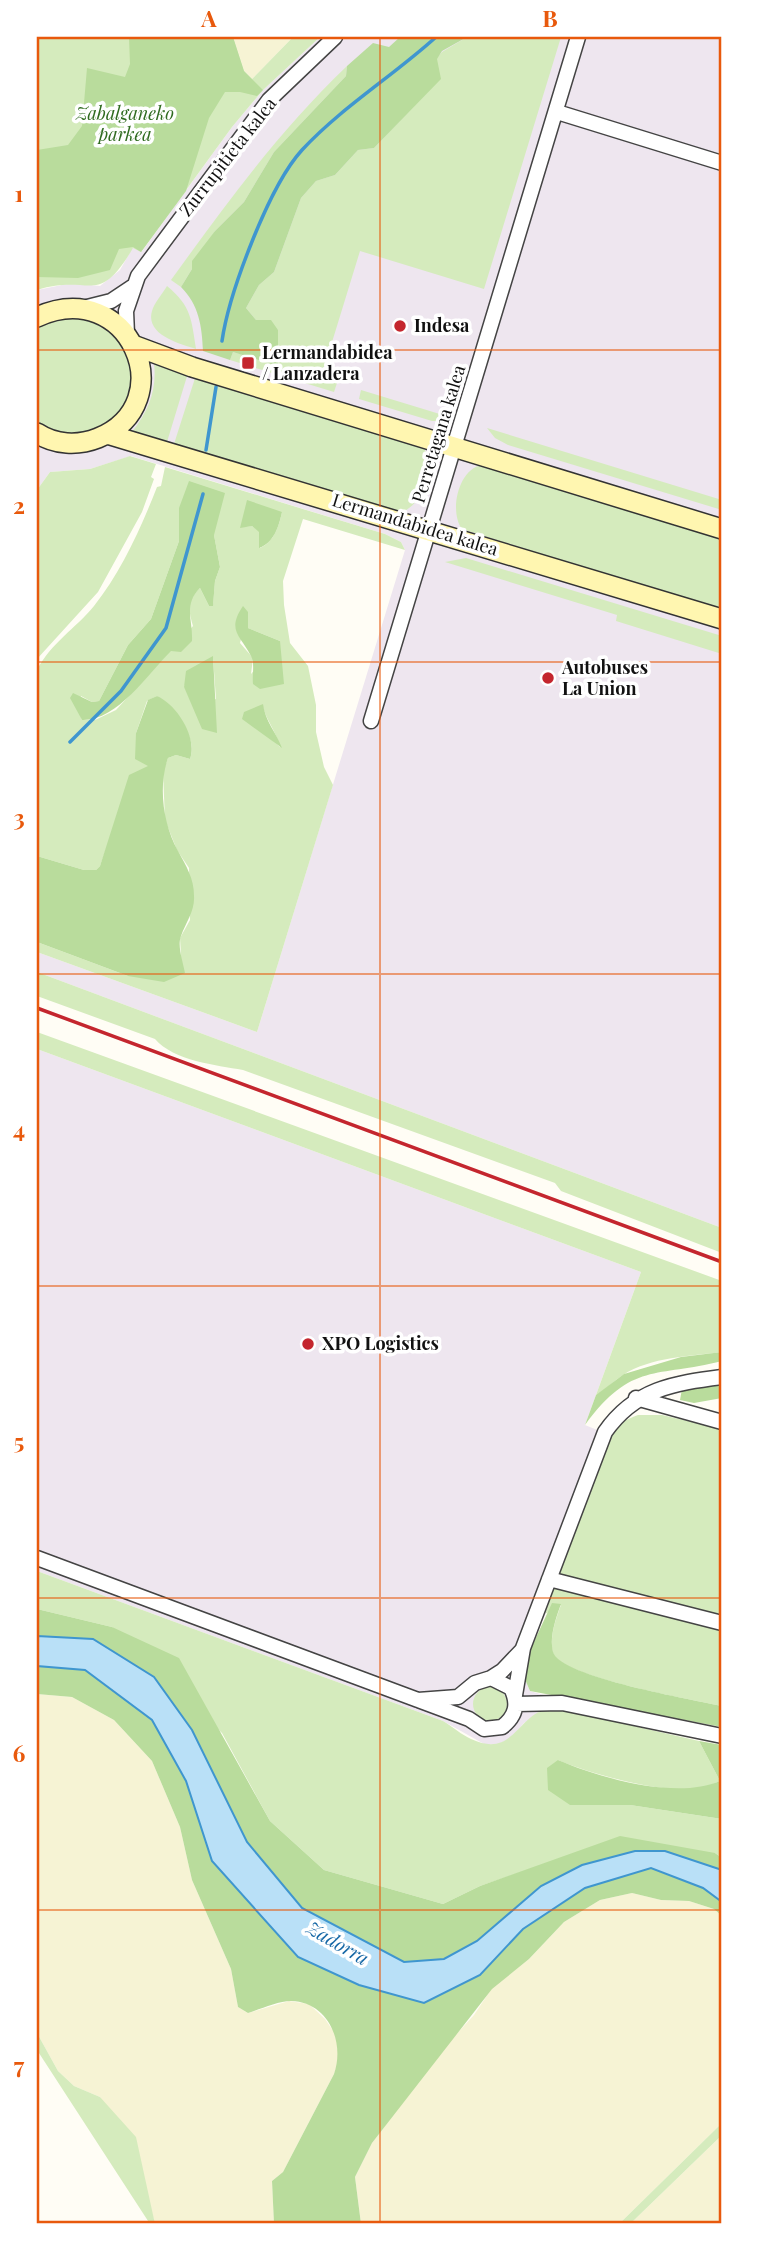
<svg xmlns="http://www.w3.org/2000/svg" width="759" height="2261" font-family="'Playfair Display',serif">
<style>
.industrial{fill:#eee6ef}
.farmland{fill:#f6f3d4}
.green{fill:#d5ebbd;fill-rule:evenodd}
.forest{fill:#b9dc9c}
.water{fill:#b9e0f7;stroke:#3f96cf;stroke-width:2}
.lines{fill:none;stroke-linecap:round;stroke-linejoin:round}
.stream{stroke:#3f96cf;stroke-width:3.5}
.street-casing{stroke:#444;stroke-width:17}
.secondary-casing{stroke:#333;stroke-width:22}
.street{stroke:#fff;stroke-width:14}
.secondary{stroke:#fff6b0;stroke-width:19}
.rail{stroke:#c4262e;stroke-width:3.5}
.grid{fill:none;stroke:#e8590c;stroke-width:2;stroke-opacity:0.55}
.poi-dot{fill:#c4262e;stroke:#fff;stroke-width:2.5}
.labels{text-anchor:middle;stroke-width:7;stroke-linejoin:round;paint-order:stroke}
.park-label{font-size:18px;font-style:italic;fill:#2f6b1f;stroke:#fff}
.street-label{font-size:18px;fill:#111;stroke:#fff}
.poi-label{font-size:18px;font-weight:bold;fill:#111;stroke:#fff;text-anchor:start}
.water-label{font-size:19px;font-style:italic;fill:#1768a6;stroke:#fff}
.neatline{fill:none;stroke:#e8590c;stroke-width:2.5}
.grid-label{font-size:23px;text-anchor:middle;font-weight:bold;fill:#e8590c}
</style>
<rect width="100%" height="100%" fill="#fffdf5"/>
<path class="industrial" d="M320 37H722V1228L37 972V952L257 1032 405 550 401 542 385 534 131 456 90 469 50 472 37 490V290L72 283 100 286 120 270 133 247 142 251 232 127 263 90Z
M37 1049 641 1272 585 1425 612 1436 586 1497 545 1615 521 1670 530 1691 544 1695 551 1707 524 1723 511 1738 497 1745 484 1744 443 1721 37 1571Z"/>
<path class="farmland" d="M233 37H293L252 79 244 71Z
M37 1694 72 1697 114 1720 152 1761 180 1827 192 1880 231 1969 238 2007 248 2013 289 2001 309 2004 325 2019 336 2035 340 2057 334 2074 283 2172 272 2181 274 2224H155L144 2185 100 2097 74 2086 58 2071 37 2033Z
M632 1893 661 1900 689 1901 714 1909 722 1916V2123L619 2224H361L355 2177 372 2143 441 2051 474 2015 492 1988 529 1959 564 1922 600 1900Z
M722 2135V2224H630Z"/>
<path class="green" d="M37 37H233L244 71 252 79 293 37H320L263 90 232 127 141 252 133 248C97 309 92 273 37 290Z
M467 37H561L484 289 360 251 321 378 337 383 334 392 230 360 233 352 277 365 278 330 256 320 246 308 259 285 274 272 301 198 316 181 335 175 358 150 374 148 440 79 436 59 442 52Z
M347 66 346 76 274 152 244 202 215 231 181 287 171 280C226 204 279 131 347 66Z
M167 286C192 307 191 319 196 349 180 344 145 335 152 311 154 303 163 293 167 286Z
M89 317 121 339 131 363V389L127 402 120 413 87 434 61 435 37 425V326L50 318Z
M154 363 188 373 167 442 132 432C149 410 157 390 154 363Z
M196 375 424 448C435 467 424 502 404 511H392L174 444Z
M361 390 443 415 442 421H432L359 399Z
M487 428 722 500V510L508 445 495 438Z
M130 456 156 464 151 477 154 479 142 512 98 592 37 659V490L50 472 90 469Z
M482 465 722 536V611L462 529C449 512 458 469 482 465Z
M165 467 385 534 401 542 405 550 303 519 283 581 284 605 290 643 308 666 316 705V732L324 767 333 785 257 1032 37 952V942L128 976 181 955 180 938 190 920 189 868 177 850 165 820 163 772 168 758 176 755 190 759C199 734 172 712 157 696L147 701 136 733 149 766 115 824 100 866 96 870H84L37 856V670C51 643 75 629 94 606 121 572 141 528 157 487L161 486ZM179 508 214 535 220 567 215 581 213 605 209 606 200 588C187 601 188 609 193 626L116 710 95 720H82L78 710 81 696 92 702 99 701 128 645 151 619 179 541ZM282 512C279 526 274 542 260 548V532L252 526 241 527ZM248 612V628L280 641 251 674 253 658 240 643ZM213 657 216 699 193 706 184 686ZM262 704C266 720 276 731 280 747L263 732Z
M466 558 722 636V654L616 621 617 615 445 562Z
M37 972 722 1228V1253L561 1191 555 1183 243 1070C216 1065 174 1061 155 1039L37 996Z
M37 1032 722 1281V1352C692 1356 650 1357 623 1375 613 1381 606 1390 596 1395L641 1272 37 1049Z
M638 1415H662L722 1429V1706C695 1700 560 1677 553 1653 549 1638 556 1618 561 1605L545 1614C558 1577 597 1443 623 1422 627 1419 633 1417 638 1415Z
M37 1571 443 1721C453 1727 462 1735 471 1739 514 1759 516 1715 551 1707L699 1741 720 1781C714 1783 706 1788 699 1789 665 1794 590 1774 558 1760L570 1805H630L722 1819V1858L715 1853 545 1864 480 1886 443 1904 324 1870 270 1821 222 1733 112 1627 37 1609Z
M473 1704a17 17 0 1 1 34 0a17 17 0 1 1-34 0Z
M37 2033 58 2071 74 2086 100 2097 136 2137 155 2224H150L37 2050Z
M722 2123V2135L630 2224H619Z"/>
<path class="forest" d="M129 37H233L244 71 263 90 257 96 240 92H225L209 118 186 191 141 252 133 247 119 249 110 270 78 278 37 277V150L68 145 82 126 87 68 125 77 130 64Z
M400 37H467L442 51 437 59 441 79 374 148 358 150 335 175 316 181 301 198 274 272 259 285 246 308 256 320H271L278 330V366L233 352 230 360 203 351C202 326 199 305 181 287L192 269V261L215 231 244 202 274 152 346 76 347 66 373 43 389 47Z
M189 481 225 493 214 535 220 567 215 581 213 606H209L200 588C183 605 193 620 192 641L181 652 171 651C147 675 117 721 82 720L70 698 73 693 92 702 99 701 128 645 151 619 179 541V508Z
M247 500 282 512C279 526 274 543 259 548V532L252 526 240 528Z
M243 606 248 612V628L280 641 284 684 260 689 253 684C252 676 255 663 251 656 241 636 226 631 243 606Z
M213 656 217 733 202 729 184 687 186 671Z
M157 696C176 704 198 737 190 759L176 755 168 758C158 787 163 824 178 851 186 866 194 878 194 896 195 911 186 922 181 936 177 946 183 962 185 973L164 982 128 976 37 942V856L84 870H96L100 866 129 775 148 766 135 759 136 733 148 700Z
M263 704C265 721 276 732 282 748L242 719 244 712Z
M722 1352V1361C656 1378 632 1361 585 1425L596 1395 624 1374 681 1357Z
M722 1383V1398L694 1403 680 1400 682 1389Z
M552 1603 561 1604C556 1618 549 1637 553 1652 560 1677 695 1700 722 1706V1727L530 1691 521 1670Z
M37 1609 112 1627 179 1658 270 1821 324 1870 443 1904 480 1886 620 1836 715 1853 722 1858V1870L665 1851H635L582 1865 541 1886 477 1941 444 1959 404 1962 302 1908 247 1842 192 1730 93 1639 37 1636Z
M37 1666 85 1669 152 1720 186 1781 212 1861 298 1957 480 1975 523 1929 584 1888 637 1870 651 1868 703 1888 722 1902V1916L714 1909 689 1901 661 1900 632 1893 600 1900 564 1922 529 1959 492 1989 372 2143 355 2177 361 2224H274L272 2181 283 2172 334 2074C345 2043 329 2002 291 2001 278 2001 261 2009 248 2013L238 2007 231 1969 192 1880 180 1827 152 1761 114 1720 72 1697 37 1694Z
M699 1741 722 1745V1819L630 1805H570L548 1790 547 1768 558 1760C600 1778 677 1800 720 1781Z"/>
<path class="water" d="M37 1636 93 1639 154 1677 192 1730 247 1842 302 1908 404 1962 444 1959 477 1941 541 1886 582 1865 635 1851H665L722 1870V1902L703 1888 651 1868 585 1888 523 1929 480 1975 424 2003 359 1985 298 1957 212 1861 186 1781 152 1720 85 1670 37 1666Z"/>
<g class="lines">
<path class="stream" d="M222 341C229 293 269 186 302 150 342 107 393 76 436 37
M206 450 216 387
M70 742 121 691 166 628 203 494"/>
<g class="street-casing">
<path id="street" d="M557 112 722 163
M83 308 111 301 132 287
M127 334 126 311 138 276 269 100 335 37
M371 721 578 37
M636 1398 722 1422
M37 1558 418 1700 469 1719 484 1729 502 1727C516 1716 519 1704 511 1688L491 1678 475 1683 458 1697 418 1700
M549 1579 722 1623
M491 1678 502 1671 523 1649
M515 1695 523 1648 605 1432C635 1389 674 1383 722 1377
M516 1704 562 1703 722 1736"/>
</g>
<g class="secondary-casing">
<path id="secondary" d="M37 317C129 275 184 403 98 438 78 446 55 445 37 433
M133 345 192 367 722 529
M107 434 722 619"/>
</g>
<use href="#street" class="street"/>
<use href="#secondary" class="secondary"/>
<path class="rail" d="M37 1008 722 1262"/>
</g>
<path class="grid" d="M380 37V2224M37 350H722M37 662H722M37 974H722M37 1286H722M37 1598H722M37 1910H722"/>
<g class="poi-dot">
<circle cx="400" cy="326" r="7"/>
<rect x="241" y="356" width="14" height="14" rx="3.5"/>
<circle cx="548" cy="678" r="7"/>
<circle cx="308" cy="1344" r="7"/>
</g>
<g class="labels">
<g class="park-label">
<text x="125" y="120">Zabalganeko<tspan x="125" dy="21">parkea</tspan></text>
</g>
<g class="street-label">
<text transform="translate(228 157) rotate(-52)" y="6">Zurrupitieta kalea</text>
<text transform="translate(439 434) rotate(-73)" y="6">Perretagana kalea</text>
<text transform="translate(415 525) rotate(17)" y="6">Lermandabidea kalea</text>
</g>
<g class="poi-label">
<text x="414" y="332">Indesa</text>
<text x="262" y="359">Lermandabidea<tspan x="262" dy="21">/ Lanzadera</tspan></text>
<text x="562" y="674">Autobuses<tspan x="562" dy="21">La Union</tspan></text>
<text x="322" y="1350">XPO Logistics</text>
</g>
<g class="water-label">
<text transform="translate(338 1943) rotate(30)" y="7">Zadorra</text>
</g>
</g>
<rect width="759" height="2261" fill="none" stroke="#ffffff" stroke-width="77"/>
<rect x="38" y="38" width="682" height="2184" class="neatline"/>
<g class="grid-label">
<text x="209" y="27">A</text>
<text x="550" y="27">B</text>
<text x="19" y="202">1</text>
<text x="19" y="514">2</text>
<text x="19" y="826">3</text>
<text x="19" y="1138">4</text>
<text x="19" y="1450">5</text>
<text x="19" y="1762">6</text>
<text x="19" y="2074">7</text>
</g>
</svg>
